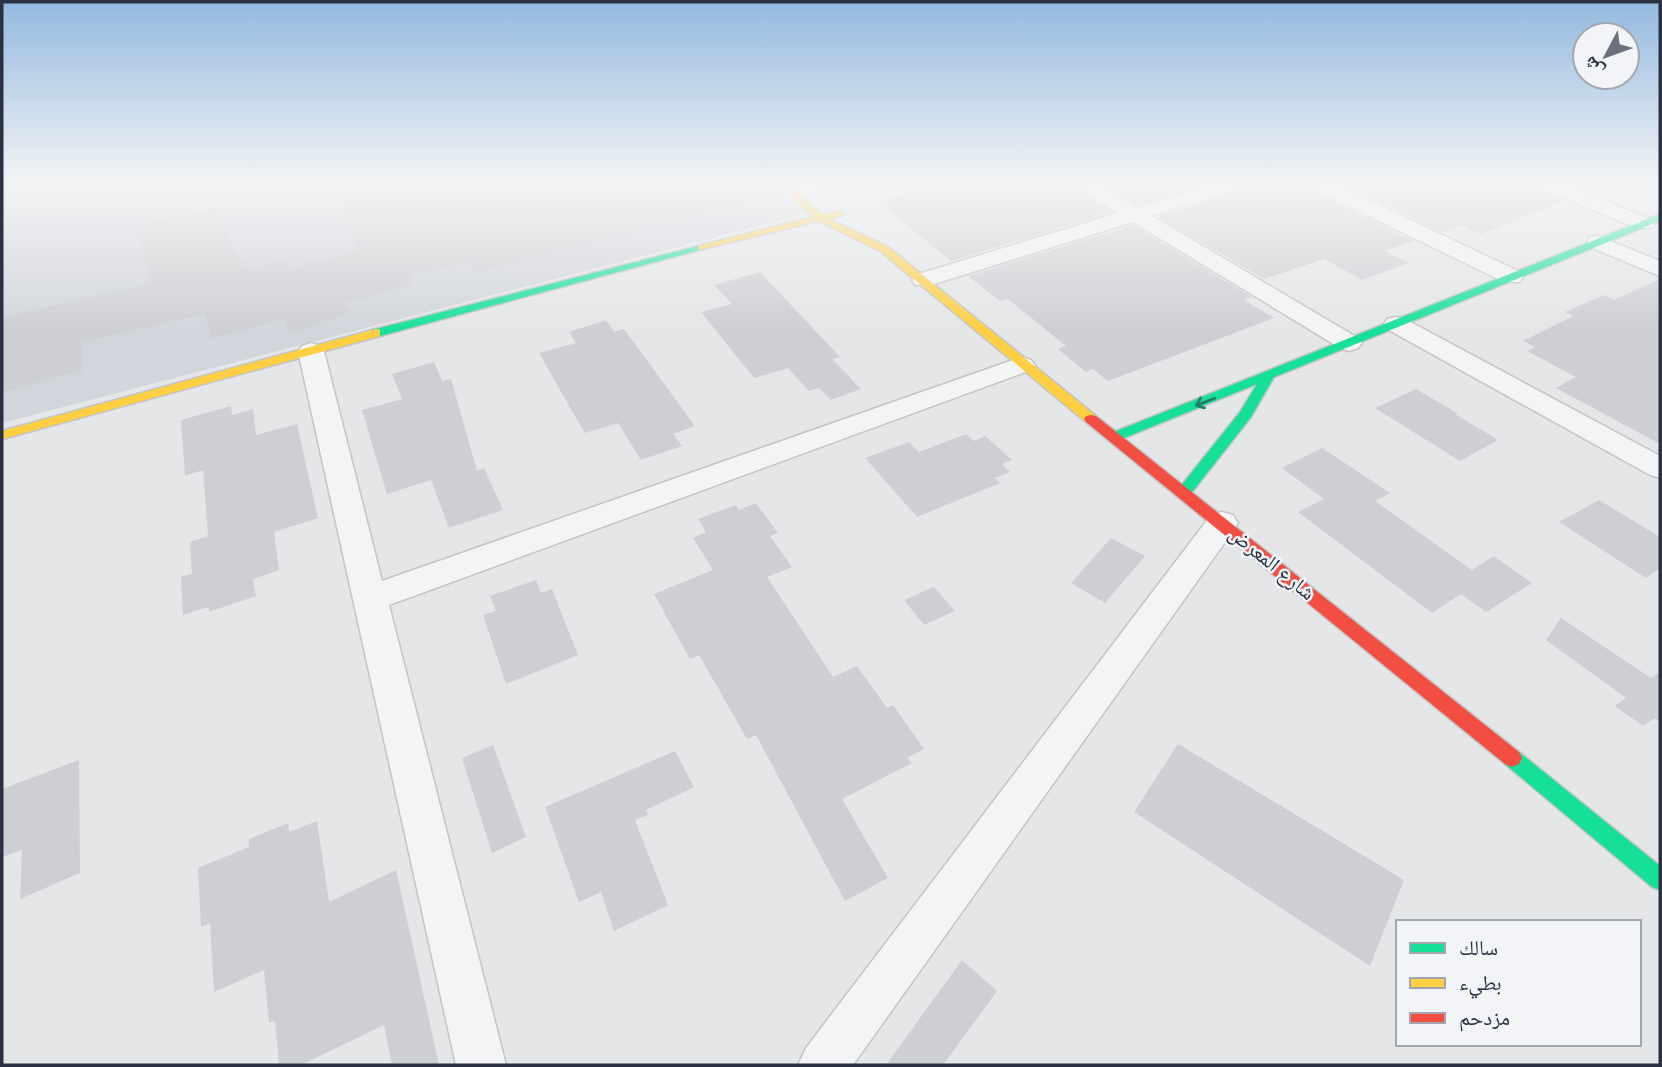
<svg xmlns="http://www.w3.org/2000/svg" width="1662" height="1067" font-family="'Noto Sans','Noto Naskh Arabic',sans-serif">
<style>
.built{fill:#d2d5db}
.building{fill:#cecfd2}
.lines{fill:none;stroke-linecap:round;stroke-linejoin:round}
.street-casing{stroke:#c2c4c6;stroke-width:3}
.fast-casing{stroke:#c2c4c6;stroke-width:3}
.slow-casing{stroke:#c2c4c6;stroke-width:3}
.jam-casing{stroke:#c2c4c6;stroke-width:3}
.street{fill:#f3f4f5;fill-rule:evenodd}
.fast{fill:#16e098;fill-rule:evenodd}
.slow{fill:#ffcf43;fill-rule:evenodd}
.jam{fill:#f24e42;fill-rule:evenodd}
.oneway{stroke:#228069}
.labels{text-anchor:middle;stroke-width:5;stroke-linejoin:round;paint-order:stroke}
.street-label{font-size:21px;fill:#2b3142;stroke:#f2f4f8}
</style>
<rect width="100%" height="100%" fill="#e4e6e8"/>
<path class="built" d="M2 182H768L804 214 2 423Z"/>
<path class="building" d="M335 182H556L560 188 584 182H766L779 196 475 273 470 261 409 276 413 285 344 303 351 312 290 333 285 319 210 338 206 313 82 343V371L2 392V317L151 284 136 226 217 207 241 263 245 262 246 269 286 260 289 268 358 251Z
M950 182H1068L1112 212 951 261 877 201Z
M1101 182H1210L1137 205Z
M1253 182H1303L1306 188 1414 241 1385 251 1408 263 1362 280 1324 259 1264 279 1158 217 1250 189Z
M1338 182H1531L1534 188 1565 201 1481 234 1461 225 1442 232Z
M1133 225 1252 297 1244 300 1274 318 1108 381 1093 369 1086 372 1058 349 1066 346 1008 299 1000 301 968 276Z
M760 272 840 357 832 359 861 389 831 400 819 388 809 391 788 368 754 378 701 312 732 304 714 285Z
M1660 279V444L1556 388 1576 377 1527 351 1535 347 1523 341 1573 316 1565 312 1604 295 1614 300Z
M606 320 614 332 624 329 695 426 673 434 682 446 641 460 618 423 585 433 568 404 539 353 576 343 569 332Z
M434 362 442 381 451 379 477 471 484 468 503 510 449 528 431 480 387 494 362 410 402 399 392 374Z
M1416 389 1457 413 1455 414 1498 440 1460 461 1375 408Z
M231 406 232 415 253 409 256 435 297 424 318 518 274 532 279 570 253 579 256 596 209 612V607L183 615 181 577 192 574 190 542 208 536 203 470 185 476 181 420Z
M966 434 974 441 985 436 1012 460 1002 464 1010 472 995 478 1000 483 917 517 865 458 909 442 919 452Z
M1322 448 1390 493 1375 501 1472 570 1494 556 1532 583 1486 612 1461 594 1432 613 1298 512 1324 499 1282 468Z
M1599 500 1660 537V568L1646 578 1559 522Z
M756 503 778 533 770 536 792 567 767 577 833 677 857 666 887 708 893 705 924 749 907 758 912 763 842 799 888 878 845 901 756 735 747 739 699 655 690 659 654 594 713 570 693 538 706 532 698 519 736 505 739 510Z
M1111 538 1145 556 1105 603 1071 583Z
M536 580 541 593 552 589 578 655 506 684 483 615 496 611 490 596Z
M934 587 955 611 924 625 904 600Z
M1561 618 1651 678 1660 671V722L1655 718 1643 726 1615 706 1626 698 1546 640Z
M1178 744 1404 880 1370 966 1134 812Z
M493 745 526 837 492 853 462 758Z
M675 751 694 787 646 810 648 815 635 820 668 905 614 931 601 892 579 902 545 807Z
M79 760 80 873 20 899 22 850 2 857V789Z
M317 821 329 902 396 870 439 1065H392L384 1025 301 1065H279L275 1021 269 1023 264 970 214 992 210 923 201 927 198 868 249 847V839L288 823 289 832Z
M962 960 997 991 943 1065H886Z"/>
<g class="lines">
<g class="street-casing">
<path id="street" d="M804 182H838L836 186 791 198 784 196 781 192 784 188Z
M1071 182H1095L1137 208 1220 182H1251L1249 186 1152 216 1358 338 1362 343 1358 348 1349 351 1340 348 1133 222 931 285H915L912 280 915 275 1118 213Z
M1305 182H1331L1520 272 1523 277 1520 282H1504L1307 186Z
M1533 182H1560L1651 220 1655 224 1651 228H1637L1535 186Z
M1598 236 1660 261V276L1590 247 1587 242 1590 237Z
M1396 317 1405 319 1660 456V478L1650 475 1387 329 1384 324 1387 319Z
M311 343 320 346 324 351 382 581 1013 360 1022 357 1031 360 1035 365 1031 370 389 605 506 1065H456L298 351 302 346Z
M1222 512 1233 515 1238 523 1233 531 853 1065H798L806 1048 1211 515Z"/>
</g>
<g class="fast-casing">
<path id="fast" d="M1660 214V221L1274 377 1251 417 1189 496 1184 497 1176 492 1240 412 1257 384 1119 440H1109L1107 437 1109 434Z
M698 246 707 248 380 336H372L370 333 372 330Z
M1512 749 1519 752 1660 866V890L1652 887 1505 764 1502 758 1505 752Z"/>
</g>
<g class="slow-casing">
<path id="slow" d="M775 182H786L822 214 843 211V215L829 219 888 247 1096 416 1098 419 1096 422H1086L880 251 819 221 698 250V246L812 217Z
M376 329 380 330V336L2 439V431Z"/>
</g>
<g class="jam-casing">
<path id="jam" d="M1091 415 1096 416 1519 752 1522 758 1519 764 1512 767 1505 764 1086 422 1084 419 1086 416Z"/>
</g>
<use href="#street" class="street"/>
<use href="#fast" class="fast"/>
<use href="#slow" class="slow"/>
<use href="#jam" class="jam"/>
</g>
<defs><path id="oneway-shaft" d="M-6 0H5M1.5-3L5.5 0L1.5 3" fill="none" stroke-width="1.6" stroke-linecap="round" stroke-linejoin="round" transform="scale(1.75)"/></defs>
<use class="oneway" href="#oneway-shaft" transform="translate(1205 402) rotate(159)"/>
<linearGradient id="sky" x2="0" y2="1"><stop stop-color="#93b9df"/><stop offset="0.55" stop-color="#f3f4f5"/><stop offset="1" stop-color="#f3f4f5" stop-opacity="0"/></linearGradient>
<rect width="1662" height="332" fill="url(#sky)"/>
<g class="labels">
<g class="street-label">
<text transform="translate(1272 563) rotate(39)" y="7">شارع المعرض</text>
</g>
</g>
<rect width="1662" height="1067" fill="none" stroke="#2b3142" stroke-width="7"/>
<rect x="1396" y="920" width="245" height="126" fill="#f2f4f8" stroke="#a2a6af" stroke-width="2"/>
<rect x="1410" y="943" width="35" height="10" fill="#16e098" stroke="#a2a6af" stroke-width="2"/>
<text x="1459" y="955" font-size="21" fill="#2b3142">سالك</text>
<rect x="1410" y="978" width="35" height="10" fill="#ffcf43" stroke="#a2a6af" stroke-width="2"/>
<text x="1459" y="990" font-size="21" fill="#2b3142">بطيء</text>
<rect x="1410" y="1013" width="35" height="10" fill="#f24e42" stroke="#a2a6af" stroke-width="2"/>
<text x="1459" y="1025" font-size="21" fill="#2b3142">مزدحم</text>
<g transform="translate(1606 56) rotate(229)"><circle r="33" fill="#f2f4f8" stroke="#a2a6af" stroke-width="2"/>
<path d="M0-5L12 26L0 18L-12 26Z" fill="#6c707c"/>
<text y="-10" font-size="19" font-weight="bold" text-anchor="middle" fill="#2b3142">ش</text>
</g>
</svg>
